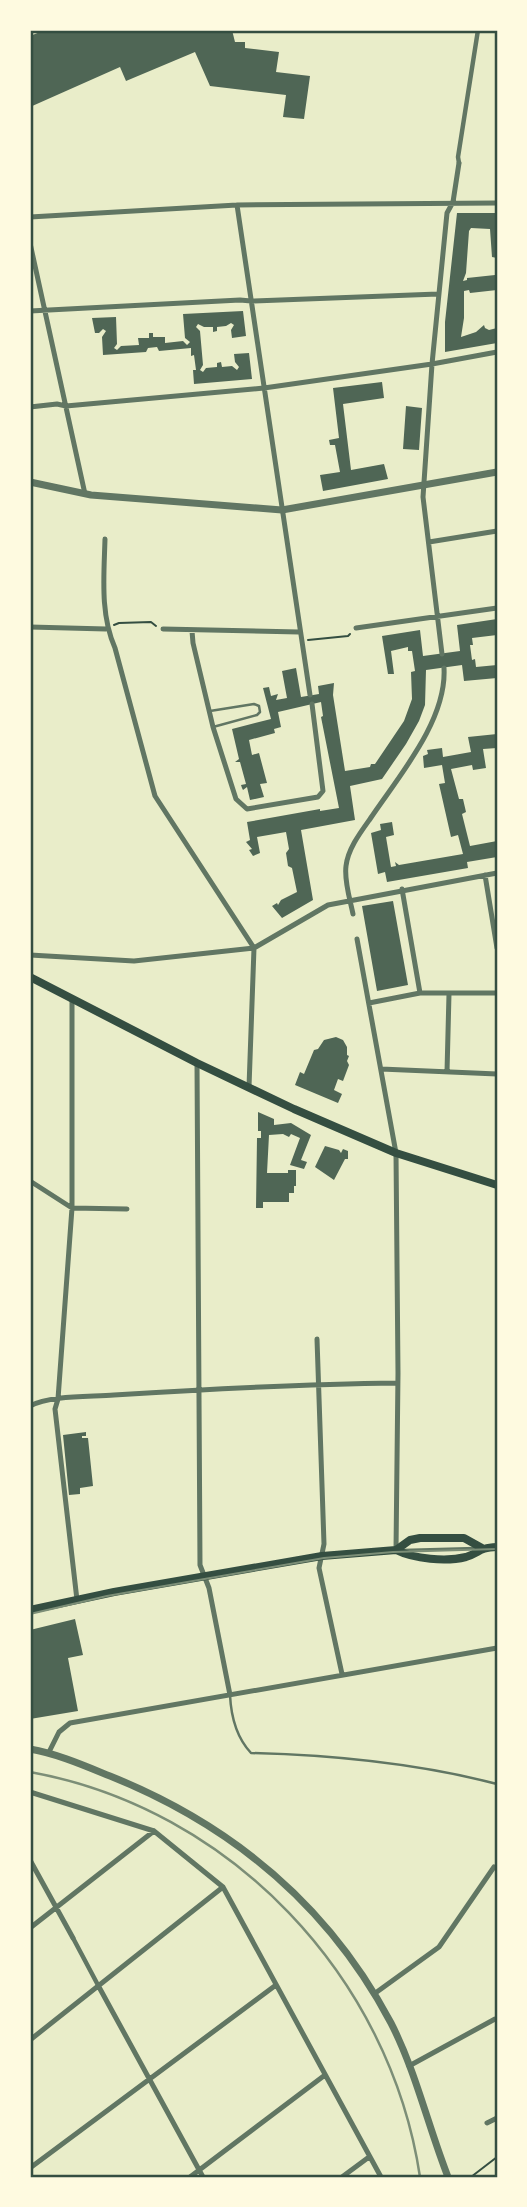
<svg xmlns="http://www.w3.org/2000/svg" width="527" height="2207" font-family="'Golos Text',sans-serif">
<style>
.building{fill:#4f6655}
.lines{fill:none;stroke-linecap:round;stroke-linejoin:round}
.path{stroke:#344e41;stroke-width:2}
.service{stroke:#617663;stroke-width:2.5}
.pedestrian{stroke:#617663;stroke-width:4.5}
.minor{stroke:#617663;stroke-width:5}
.tertiary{stroke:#617663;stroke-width:7}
.secondary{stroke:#344e41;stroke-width:8}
.tram{stroke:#7c8e77;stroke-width:2}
.rail{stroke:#7c8e77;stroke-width:2.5}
.neatline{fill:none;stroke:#344e41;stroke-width:2.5}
</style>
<rect width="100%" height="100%" fill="#e9edc9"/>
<path class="building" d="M45 30H232L235 42H245V48L279 52 276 72 310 76 304 119 283 117 286 95 210 86 195 52 126 81 120 67 30 107V36Z
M457 213H497V258L492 257 490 229 471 228 469 231 466 273 463 281 467 280V278L495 275 497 273V290L470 293 469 290 464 291V318L461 337 476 332 484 325 485 328 489 330 497 328V343L445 352V322Z
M243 311 246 336 232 338 231 330 234 325 231 323 226 326 217 327V331L213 332V327H204L198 324 196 327 200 331 203 365 200 370 203 372 206 368 217 367V363L221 362 222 367 232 366 237 370 239 367 235 362 234 354 249 353 252 379 194 384 193 370H196L194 355 191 356V348L159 351 157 347 148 348 146 352 103 355 102 337 106 331 103 329 99 333H95L92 318 116 317 117 344 114 348 117 350 121 346 139 345 138 338H149V333H153V337H165V343L183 341 187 345 190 342 185 338 183 314Z
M382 382 384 398 343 404 351 470 384 464 388 479 323 491 320 475 340 472 335 445H330L329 440 339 438 333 388Z
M406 406 422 408 419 450 403 449Z
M497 619V635L472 638 473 645H470L472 660 475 659 476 667 497 665V678L464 681 462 665 426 670 425 705 419 721 406 744 382 779 350 786 355 820 301 830 313 900 282 918 272 906 277 903 278 905 281 900 297 892 292 868 288 866 286 853 289 849 286 832 257 837 260 853 253 856 249 850 252 849 246 842 250 840 247 822 320 809V811L339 808 321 717 323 716 321 702 278 712 281 727 274 729 275 733 249 740 252 755 259 753 267 783 260 784 264 797 250 800 247 787 243 790 242 788 241 785 246 784 240 762H235L239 759 232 729 271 719 263 688 269 687 271 696 278 694 276 700 287 698 282 671 296 668 301 697 319 694 318 686 334 683 333 695 345 771 370 767 371 764H375L404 721 412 699 411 672 415 671 412 651H408V647L391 651 394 674H388L382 636 420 630 423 656 460 651 457 625Z
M497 734V748L483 749 486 768 473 770 472 765 451 769 459 799H463L466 812 462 814 470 846 497 841V857L467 862 468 868 387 882 385 872 378 874 371 833 381 830 380 824 392 822 394 835 386 837 391 867 396 866 395 862 399 865 463 854 458 835 451 837 439 784 445 783 442 765 424 768 423 756 428 754 427 750 442 748 443 757 471 752 468 737Z
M393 901 408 985 377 991 362 906Z
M336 1037 343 1040 347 1047V1055L349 1056 347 1061 349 1065 343 1081 338 1079 334 1090 342 1094 338 1103 295 1085 300 1072 304 1074 314 1050 318 1049 324 1040Z
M258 1112 274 1119V1125L291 1123 311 1135 301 1160 307 1162 304 1169 290 1165 300 1138 291 1134 289 1137 283 1134 269 1135 267 1173H288V1170H296V1186H294V1193H289V1202H263V1208H256L257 1138H261V1131H258Z
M325 1146 339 1150 341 1153 343 1149 348 1151V1159H345L334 1180 315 1167Z
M86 1432V1436H82V1438H88L93 1486 80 1488V1494L69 1495 63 1435Z
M75 1619 83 1655 68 1658 78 1711 30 1719V1630Z"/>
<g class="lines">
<path class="path" d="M114 625 119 623 151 622 156 626
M308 640 348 636 350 634
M471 2177 497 2157"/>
<path class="service" d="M210 711 254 704 259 706 260 712 257 715 213 727
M403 1550 476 1548
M230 1695C231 1716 237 1738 251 1753 334 1755 416 1763 497 1784"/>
<path class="pedestrian" d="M459 163 458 157 478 30
M73 1938 99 1987"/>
<path class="minor" d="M237 205 310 695
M30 217 237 205 497 203
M30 243 85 494
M30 311 240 300 251 301 438 294
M30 407 57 404 66 406 264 388 432 364 497 352
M105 539C104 576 100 614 115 648L155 796 254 948 249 1087
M429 542 497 531
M30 627 106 629
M356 628 497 608
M163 629 299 632
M192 631 193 643 213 727 236 799 247 809 318 797 323 791 312 704
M442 654 423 497 432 364 447 213 453 202 459 163
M485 875 497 948
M402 889 420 993
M353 914C350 899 344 881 346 866 348 849 360 833 370 819 398 777 447 721 444 668
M357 939 396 1153 398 1373 396 1550
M30 955 134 961 254 948 328 905 497 873
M72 1000V1208L58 1399 55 1409 77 1600
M369 1003 420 993H497
M197 1063 200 1565 209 1588 230 1695
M381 1069 497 1074
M447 1072 449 994
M30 1181 72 1208 127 1209
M317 1339 324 1544 319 1568 342 1674
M30 1406C50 1395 91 1397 114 1395 208 1389 302 1384 397 1383
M49 1752 59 1732 70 1723 497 1648
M30 1792 154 1831 223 1887 381 2177
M30 1860 73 1938
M30 1928 154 1831
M99 1987 203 2177
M374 1994 439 1947 494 1867
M30 2040 223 1887
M409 2066 495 2019
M487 2123 497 2118
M30 2168 276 1985
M190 2177 325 2075
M342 2177 369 2157"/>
<path class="tertiary" d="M30 482 91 495 282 510 497 472
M30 1749C58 1754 83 1765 110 1776 232 1825 329 1906 391 2023 416 2072 428 2126 448 2177"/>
<path class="secondary" d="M30 977 197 1063 294 1109 396 1153 497 1185
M396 1550C414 1559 446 1562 466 1557 481 1552 478 1548 497 1547
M30 1610 114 1592 322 1556 396 1550 410 1540 420 1538H464L482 1548"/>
<path class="tram" d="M30 1614 107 1596 324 1558 393 1552 497 1549"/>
<path class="rail" d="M30 1772C230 1808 390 1976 420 2177"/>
</g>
<rect width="527" height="2207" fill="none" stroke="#fefae0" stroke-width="63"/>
<rect x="32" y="32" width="464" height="2144" class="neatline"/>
</svg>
